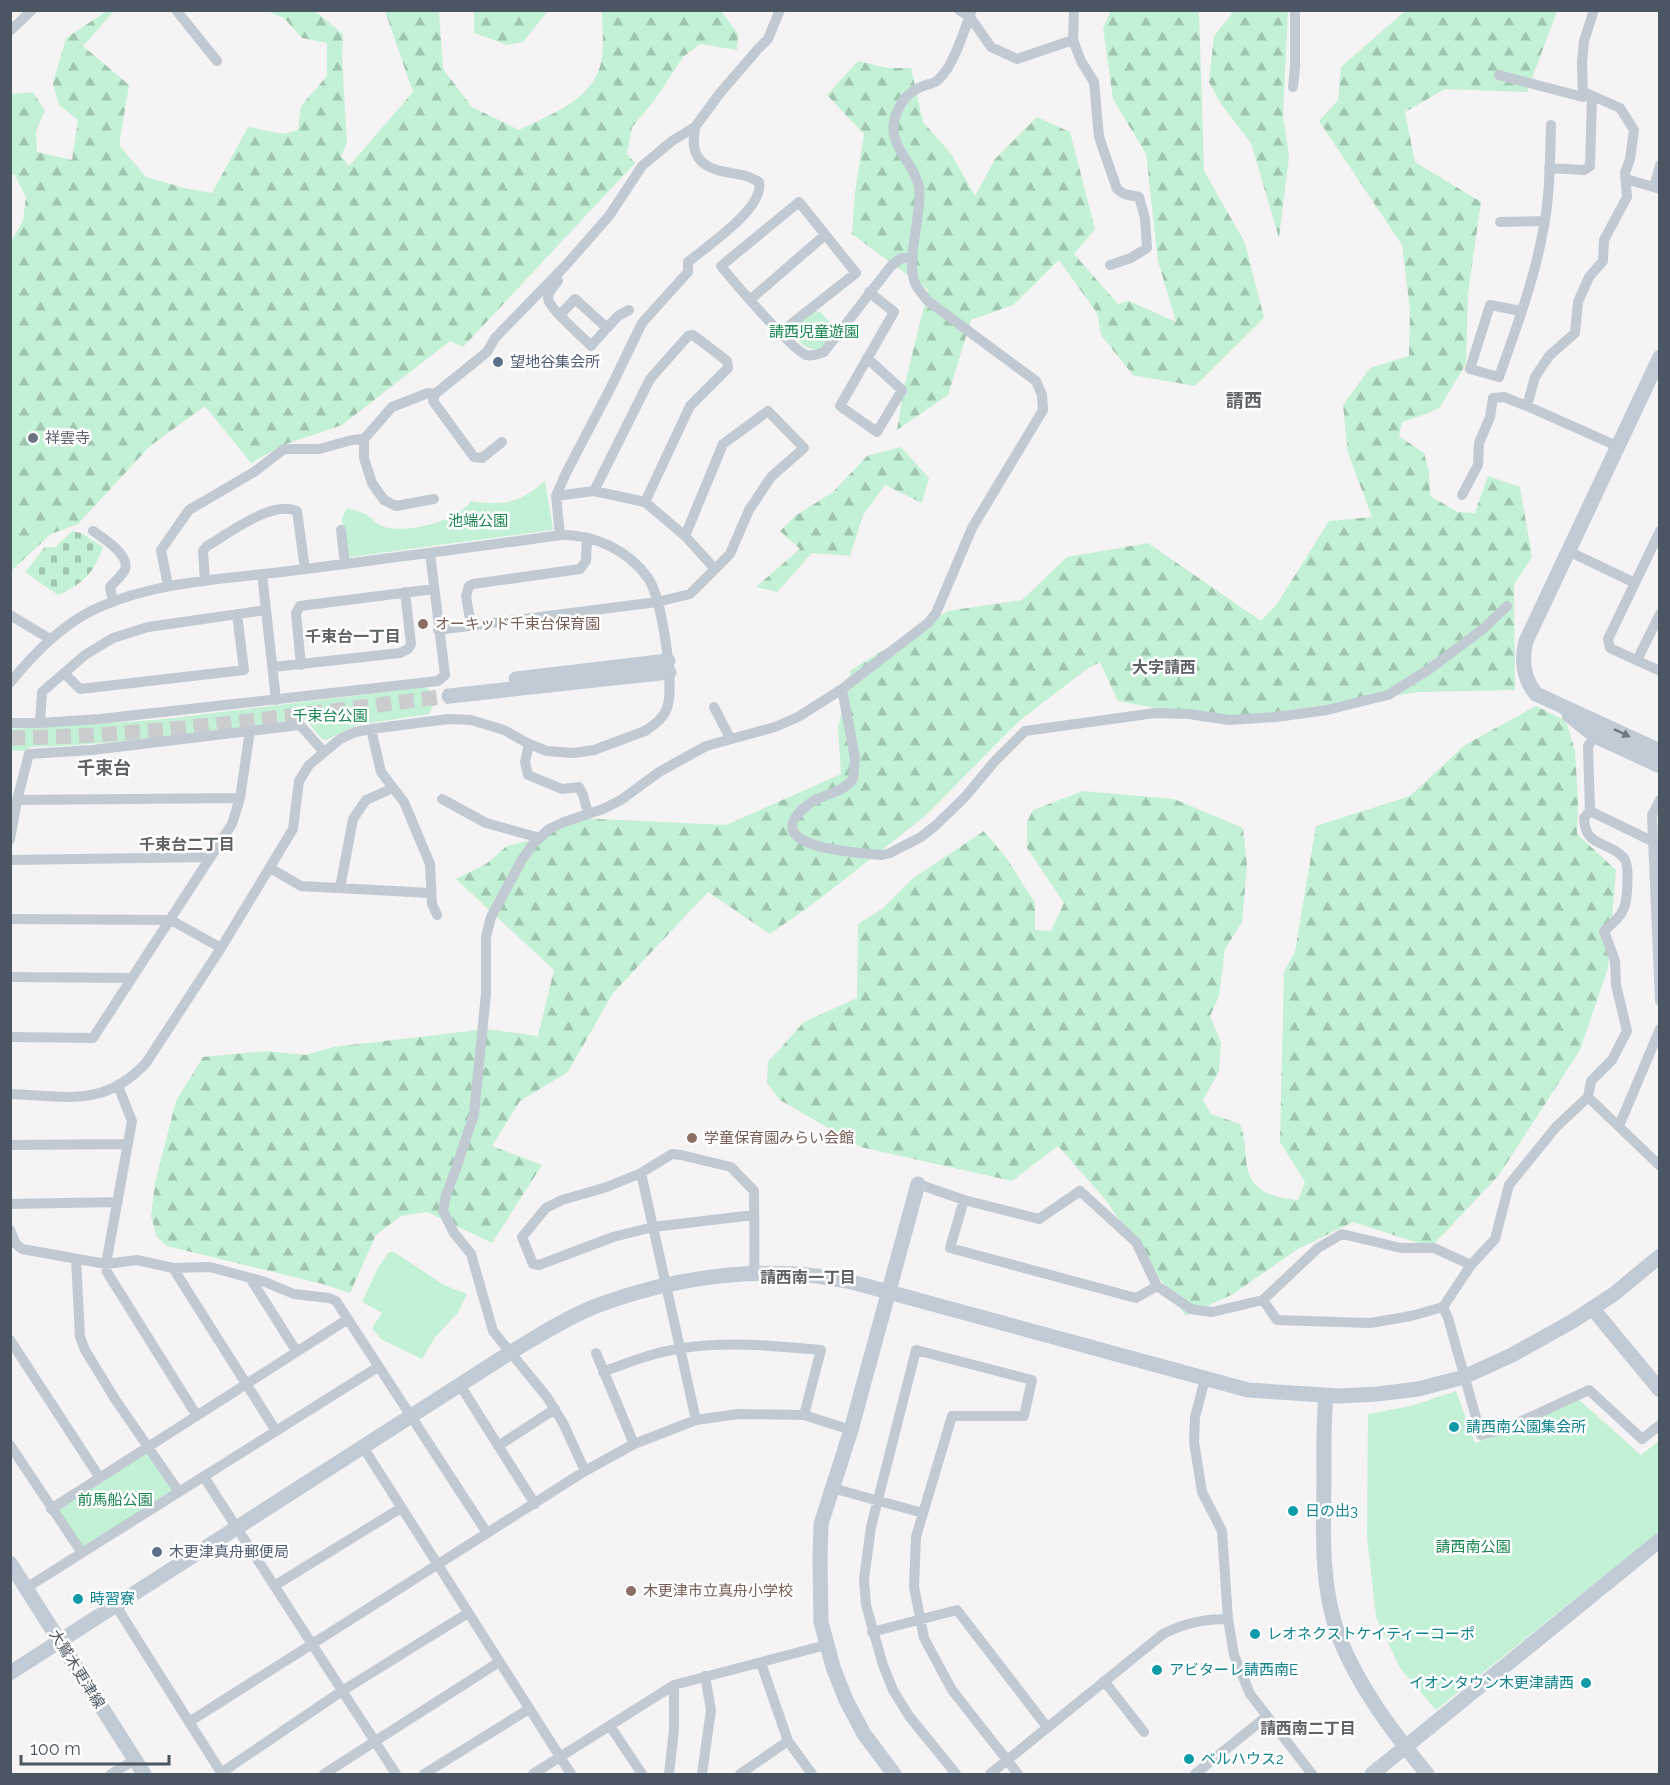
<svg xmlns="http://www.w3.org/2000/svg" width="1670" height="1785" font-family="Raleway,'Noto Sans JP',sans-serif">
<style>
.forest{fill:url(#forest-firs)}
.cemetery{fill:url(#cemetery-stones)}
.park{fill:#c3f1d5}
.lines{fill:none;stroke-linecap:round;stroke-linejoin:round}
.secondary-tunnel{stroke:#caccce;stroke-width:15;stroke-dasharray:15 8;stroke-linecap:butt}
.street{stroke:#c1cad2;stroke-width:10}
.secondary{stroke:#c1cbd6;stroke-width:15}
.oneway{fill:#6e7984}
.service-dot{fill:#5c6f8a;stroke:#fff;stroke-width:2}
.worship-dot{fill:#6b7280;stroke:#fff;stroke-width:2}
.education-dot{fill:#8d6e63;stroke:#fff;stroke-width:2}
.culture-dot{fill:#0f9aa8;stroke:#fff;stroke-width:2}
.labels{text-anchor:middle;stroke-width:5;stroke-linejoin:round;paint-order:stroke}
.park-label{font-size:15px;fill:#17864f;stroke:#fff}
.service-label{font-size:15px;fill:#4e5e75;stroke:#fff;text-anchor:start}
.worship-label{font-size:15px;fill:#5b616d;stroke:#fff;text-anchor:start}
.education-label{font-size:15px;fill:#785e54;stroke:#fff;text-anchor:start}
.culture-label{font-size:15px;fill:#0d838f;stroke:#fff;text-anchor:start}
.street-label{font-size:15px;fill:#4a5661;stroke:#fff}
.neighbourhood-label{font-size:16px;font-weight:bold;fill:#5f6368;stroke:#fff}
.quarter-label{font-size:18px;font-weight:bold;fill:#5f6368;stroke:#fff}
</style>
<defs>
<pattern id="forest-firs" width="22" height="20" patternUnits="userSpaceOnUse" patternTransform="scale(1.5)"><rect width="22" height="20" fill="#c3f1d5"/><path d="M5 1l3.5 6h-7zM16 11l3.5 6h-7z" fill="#a0c6b0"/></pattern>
<pattern id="cemetery-stones" width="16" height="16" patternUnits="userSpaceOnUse" patternTransform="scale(1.5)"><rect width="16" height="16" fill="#c3f1d5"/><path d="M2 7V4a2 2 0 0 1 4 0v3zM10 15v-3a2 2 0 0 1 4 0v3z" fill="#a0c6b0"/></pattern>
</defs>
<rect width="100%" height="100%" fill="#f5f3f3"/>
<path class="forest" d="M107 11H114L83 46 129 85 119 145 146 177 188 189 212 193 248 127 284 134 298 130 301 106 327 76V43L302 38 284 18 267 11H315L343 34 342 58 347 143 341 156 349 166 413 92 385 11H439L443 69 472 107 519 130C551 114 597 99 602 57 604 42 602 26 602 11H721L738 34 737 50 700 44 683 57 654 101 632 127 627 154 635 163 463 347 450 341 342 425 283 445 251 463 205 406 150 446 78 524 51 534 11 571 10 243 23 221 26 197 14 174 11 176V94L33 92 45 111 36 130 37 152 72 160 78 120 59 105 53 84 55 76 66 38Z
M474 11V10L548 11 523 42 508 45 474 33Z
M1111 11H1199L1204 171 1245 243 1264 318 1195 386 1133 375 1101 335 1097 313 1059 260 1013 305 971 320 948 395 897 430 904 388 928 290 852 234 855 193 864 134 827 95 858 61 888 68H911L923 122 952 155 975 196 995 159 1037 117 1070 132 1095 229 1074 254 1118 304 1129 301 1176 322 1158 261 1146 154 1113 99 1103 28Z
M1234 11H1288L1283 115 1289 157 1279 238 1251 143 1221 104 1209 82 1214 36Z
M1405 11H1557L1527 92 1445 89 1405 112 1415 162 1481 202 1468 294 1466 364 1440 407 1429 413 1402 422 1399 436 1424 453 1429 472 1430 496 1458 512 1475 513 1488 476 1520 487 1532 557 1514 585 1515 690 1420 692 1211 721 1183 713 1118 701 1100 662 1087 669 1019 721 925 816 817 901 770 934 708 892 613 993 568 1072 520 1101 492 1146 542 1165 492 1243 427 1212 401 1216 376 1235 350 1293 323 1284 167 1246 157 1237 151 1216 155 1183 176 1101 203 1057 266 1051 305 1055 334 1047 487 1029 538 1036 554 970 456 879 486 864 507 846 531 840 576 818 726 825 841 774 838 728 851 670 948 611 1022 600 1067 557 1148 543 1261 621 1277 604 1329 521 1372 517 1348 453 1343 405 1370 368 1409 356 1410 310 1402 245 1319 121 1338 100 1341 67Z
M901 447 929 478 922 503 885 485 863 515 850 556 812 553 777 592 756 587 800 549 780 531 795 516 833 492 867 456Z
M1536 706 1566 721 1575 751 1578 800 1577 834 1616 870 1608 968 1580 1050 1499 1175 1431 1247 1353 1222 1298 1249 1233 1294 1186 1316 1105 1199 1058 1146 1012 1181 861 1147 780 1100 767 1083 768 1062 804 1022 857 998 858 924 882 909 912 879 984 831 1007 859 1035 903V930L1051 931 1064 903 1027 848V822L1033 810 1083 791 1174 799 1243 828 1247 866 1242 922 1225 949 1219 996 1210 1016 1221 1043 1219 1071 1203 1100 1211 1114 1240 1124C1247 1142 1244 1155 1248 1171 1255 1194 1277 1198 1298 1200L1305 1182 1280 1142 1284 971 1295 952 1316 826 1410 796 1465 745Z"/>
<path class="cemetery" d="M72 531 81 533 103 547C93 574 84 583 58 595L25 572 45 547H56Z"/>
<path class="park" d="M813 311 820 312 837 329 826 344 817 350 806 347 788 332Z
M545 481 553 528 552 530 350 557 347 554 342 518 347 508C352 510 359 511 365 514 372 518 376 524 384 527 407 534 458 521 471 501 505 506 519 503 545 481Z
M426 687 429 689 433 706 429 714 357 725 326 740 322 739 305 719C213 730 122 745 30 747L24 751 11 750 10 729 156 720Z
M389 1252H394L444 1285 467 1294 458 1313 435 1337 422 1359 381 1339 372 1328 382 1313 362 1302 379 1266Z
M1456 1391 1475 1443 1526 1423 1577 1398 1641 1455 1659 1441V1532L1436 1710 1400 1668 1376 1617 1367 1537 1368 1414 1411 1406Z
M147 1451 175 1492 83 1550 55 1509Z"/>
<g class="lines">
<path class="secondary-tunnel" d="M10 738C158 736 303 714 449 696"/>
<path class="street" d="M176 10 217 61
M959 10 970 17 991 47 1017 59 1073 40
M1074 10 1073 40 1081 61 1094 82 1099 137 1117 189 1124 194 1139 197 1145 218 1147 248 1131 258 1110 265
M10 31 32 10
M1499 75 1583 97 1586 93 1620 108 1634 130 1630 159 1625 173 1627 197 1604 240 1603 261 1589 277 1578 302 1575 333 1549 356 1535 377 1527 406
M1293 87 1295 67V10
M1583 97 1582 62 1584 41 1594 10
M1549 168 1584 170 1590 166 1592 97
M1626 179 1660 189
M1654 187 1660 165
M1500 222 1544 221
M558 281C554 286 548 291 548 298 548 308 583 337 591 346L607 328 575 299 560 315
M751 299 825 235
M1521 311 1490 305 1470 369 1499 377C1515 331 1533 284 1542 236 1550 200 1550 162 1551 125
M607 328 618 316 629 310
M781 332 856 273 799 202 721 266C733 281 792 350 806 355 812 357 818 354 824 352L891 266 901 258H913
M867 358 902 390 877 432 840 406 894 312 869 292
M502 442 482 458 474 457 433 401 435 394 487 352 495 338 566 265 609 216 642 166 672 141 695 127 720 93 758 49 768 39 780 10
M594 491 650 379 688 336 693 335 727 361 728 368 690 406 645 502
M1462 495 1478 465 1479 443 1490 417 1493 398 1504 397 1527 406 1617 446
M556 496 594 491 645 502 685 536 715 569
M434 499 396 506 384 500 372 483 364 458V439L392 407 428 393 435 394
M341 530 345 564
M93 531C102 537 130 555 125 569 123 575 114 582 110 587L113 602
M1660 531 1608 639 1610 648 1660 671
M560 535 556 496 566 473 611 387 642 323 688 272V262C707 246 765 208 759 182 753 179 748 176 742 175 723 171 698 171 694 146 693 140 695 132 695 127
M1568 551 1635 583
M262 574 276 700
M205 581 203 551 207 546C230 533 271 500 297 511L305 569
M168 586 161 550 189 510 254 472 284 449H319L352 440 364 439
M10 615 50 639
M471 626 466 596 469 586 473 584 580 569 586 561 587 538
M438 630 657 602 690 594 730 554 749 510 771 477 804 448 768 411 723 444 685 536
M1637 660 1660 614
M301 665 296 613 300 606 434 589
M273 667 400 653 408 649 411 644 405 592
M64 673 80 689 244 670 237 614
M10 683C33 654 62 625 95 609 156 581 225 579 290 571 381 559 471 548 560 535 594 534 628 550 648 578 662 598 675 686 667 708 663 719 654 725 645 731L594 750 574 753 547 751 529 744 504 730 471 720 448 719 371 729 355 732 340 739 309 765 299 781 293 829 221 948 146 1063C104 1108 66 1096 10 1094
M842 689 855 758 853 779C843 793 822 794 809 804 751 848 860 853 882 855L890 853 921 837 935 826 965 797 994 762 1025 731 1155 713 1189 714 1229 720 1276 717 1327 710 1367 700 1388 695 1431 668 1483 629 1507 606
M714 707 730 738
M10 723H40L100 719 438 681 445 675 430 553
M40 723 42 692 85 655 113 638 148 627 266 610
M371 729 381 772 404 802 430 864 432 904 437 915
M529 744 525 762 528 775 562 789 579 787 583 795 588 813
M442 799 486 823 540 838
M17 800 240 798
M1660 800 1652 815 1660 1001
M1590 811 1588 746 1595 736
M10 840 17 800 29 754 92 750 300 725 323 751
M10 860 210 857
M270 868 301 886 430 893
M340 888 353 819 366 800 393 788
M10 919 171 920 221 948
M10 977 132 978
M10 1037 93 1038 232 824 240 798 250 731
M118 1086 132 1121 106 1264 107 1272 197 1416
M1588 1097 1591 1081 1612 1060 1627 1031 1616 985 1615 961 1604 931C1612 924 1622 916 1625 905 1627 897 1630 865 1624 858 1608 840 1585 848 1584 818L1590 811 1660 845
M1619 1126 1660 1029
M10 1145 127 1144
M641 1173 696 1420
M918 1184 964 1200 1039 1219 1080 1191 1136 1242 1157 1286 1191 1309 1212 1312 1263 1300 1318 1248 1342 1234 1401 1248H1434L1471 1265
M964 1200 950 1248 1136 1298 1157 1286
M10 1204 118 1202
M754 1215 653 1227 613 1237 539 1265 533 1264 522 1237 546 1208 562 1200 607 1187 641 1173 672 1154 681 1155 731 1167 754 1191C754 1219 755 1247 754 1274
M10 1230 16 1244 22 1249 106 1264 137 1260 173 1268 210 1267 265 1282 294 1294 329 1298 336 1301 487 1533
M76 1259 80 1337 85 1350 115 1399 179 1492
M173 1268 276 1431
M250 1278 297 1352
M1263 1300 1277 1320 1370 1323 1411 1316 1443 1307 1471 1265 1495 1239 1509 1185 1556 1127 1588 1097 1660 1166
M1443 1307 1448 1318 1481 1435 1502 1430 1589 1390 1642 1439 1660 1425
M10 1340 100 1478
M596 1353 634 1444
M603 1372C629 1362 655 1352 683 1348 729 1341 775 1346 821 1350L804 1415
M1205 1379 1195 1417 1194 1442 1202 1492 1222 1531 1228 1619 1234 1655 1250 1694 1312 1774
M460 1385 535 1504
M10 1445 82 1553
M498 1446 555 1409
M363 1447 571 1774
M585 1471 563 1423 547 1397 493 1331 471 1254 454 1233 443 1211 446 1195 455 1172 474 1114 486 994V937L491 917 523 858 533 844 549 829 564 822 603 809 621 800 659 772 706 746 775 727 798 717 842 689 928 623 936 613 972 528 1043 410 1042 395 1036 381 928 301C924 296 917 289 915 283 905 258 923 214 919 187 914 160 883 144 897 112 903 98 911 90 926 85 930 84 935 83 938 80 954 66 964 30 972 10
M204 1477 396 1774
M832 1488 923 1513
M51 1509 348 1319
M274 1586 401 1508
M26 1588 378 1367
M116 1606 222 1774
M872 1632 957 1610 1047 1727
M761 1663 788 1741 812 1774
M1104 1681 1144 1732
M189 1722 585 1471 634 1444 696 1420 738 1414 804 1415 851 1430
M610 1726 642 1774
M221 1773 342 1691 468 1613
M111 1774 135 1760
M324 1774 499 1662
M424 1774 529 1709
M533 1774 674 1685 826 1645
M669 1774 674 1729V1685
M702 1774 711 1710 705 1676
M740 1774 788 1741
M956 1774 909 1716 893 1690 883 1665 866 1605 864 1579 871 1527 916 1350 1032 1380 1024 1416H952L916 1537 914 1587 924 1638 952 1690 1018 1774
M990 1774 1163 1634C1185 1623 1204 1619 1228 1619
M1195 1774 1266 1717"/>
<path class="secondary" d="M1660 357 1526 641C1521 660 1523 678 1536 694L1660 751
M516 679 668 661
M449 696 669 672
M1569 715 1595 736 1660 766
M1592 1308 1660 1390
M1326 1397C1323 1425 1324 1454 1324 1483 1323 1534 1321 1589 1339 1637 1359 1688 1393 1732 1427 1774
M10 1563 144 1774
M10 1673 511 1352C538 1336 566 1318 596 1306 660 1282 729 1270 798 1274 815 1275 832 1279 848 1281L1248 1390 1339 1396 1377 1394 1418 1389 1464 1377 1512 1355 1573 1321 1614 1294 1660 1256
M894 1774 864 1734 846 1700 833 1667 821 1622 820 1560 821 1524 851 1430 918 1184
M1372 1774 1660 1540"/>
</g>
<defs><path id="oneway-solid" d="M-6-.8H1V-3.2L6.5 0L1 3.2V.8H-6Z" transform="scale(1.5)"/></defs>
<use class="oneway" href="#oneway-solid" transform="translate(1622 733) rotate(26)"/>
<g class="service-dot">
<circle cx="498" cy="362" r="6"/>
<circle cx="157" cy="1552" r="6"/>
</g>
<circle class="worship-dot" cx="33" cy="438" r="6"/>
<g class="education-dot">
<circle cx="423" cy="624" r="6"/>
<circle cx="692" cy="1138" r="6"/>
<circle cx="631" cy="1591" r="6"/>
</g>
<g class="culture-dot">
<circle cx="1454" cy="1427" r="6"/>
<circle cx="1293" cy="1511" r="6"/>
<circle cx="78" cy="1599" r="6"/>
<circle cx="1255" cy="1634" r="6"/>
<circle cx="1157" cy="1670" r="6"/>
<circle cx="1586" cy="1683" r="6"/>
<circle cx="1189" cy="1759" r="6"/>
</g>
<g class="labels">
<g class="park-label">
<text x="814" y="337">請西児童遊園</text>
<text x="478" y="526">池端公園</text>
<text x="330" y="721">千束台公園</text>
<text x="115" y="1505">前馬船公園</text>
<text x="1473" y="1552">請西南公園</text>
</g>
<g class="service-label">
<text x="510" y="367">望地谷集会所</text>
<text x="169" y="1557">木更津真舟郵便局</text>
</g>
<g class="worship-label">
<text x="45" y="443">祥雲寺</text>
</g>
<g class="education-label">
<text x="435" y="629">オーキッド千束台保育園</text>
<text x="704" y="1143">学童保育園みらい会館</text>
<text x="643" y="1596">木更津市立真舟小学校</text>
</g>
<g class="culture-label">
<text x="1466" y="1432">請西南公園集会所</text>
<text x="1305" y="1516">日の出3</text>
<text x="90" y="1604">時習寮</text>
<text x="1267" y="1639">レオネクストケイティーコーポ</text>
<text x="1169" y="1675">アビターレ請西南E</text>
<text x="1574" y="1688" text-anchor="end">イオンタウン木更津請西</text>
<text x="1201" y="1764">ベルハウス2</text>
</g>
<g class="street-label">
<text transform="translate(77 1669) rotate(58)" y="5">大鷲木更津線</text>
</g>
<g class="neighbourhood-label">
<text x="353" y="642">千束台一丁目</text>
<text x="1164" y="673">大字請西</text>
<text x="187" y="850">千束台二丁目</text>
<text x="808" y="1283">請西南一丁目</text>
<text x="1308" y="1734">請西南二丁目</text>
</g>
<g class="quarter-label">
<text x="1244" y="407">請西</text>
<text x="104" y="774">千束台</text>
</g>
</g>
<rect width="1670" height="1785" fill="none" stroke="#4a5661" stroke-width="24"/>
<path d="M21 1755v9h148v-9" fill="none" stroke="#4a5661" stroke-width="3"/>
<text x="30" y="1755" font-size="18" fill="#4a5661" stroke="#ffffff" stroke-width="4.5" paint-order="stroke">100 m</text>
</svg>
